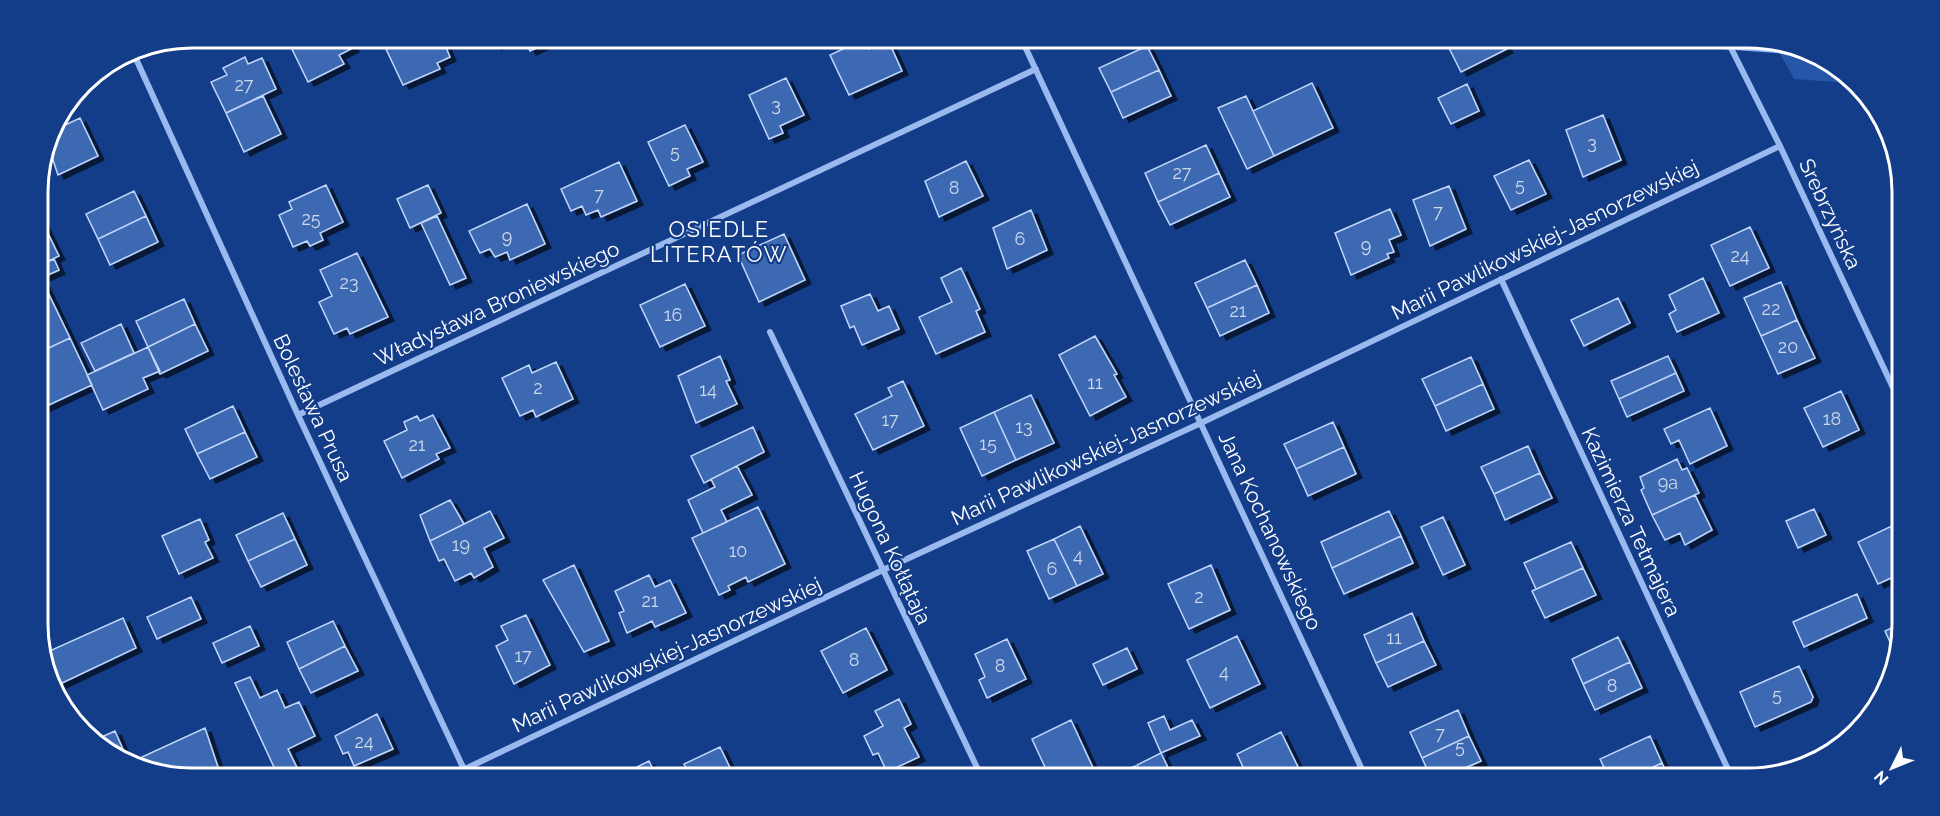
<svg xmlns="http://www.w3.org/2000/svg" width="1940" height="816" font-family="Raleway,sans-serif">
<style>
.green{fill:#2656a8}
.lines{fill:none;stroke-linecap:round;stroke-linejoin:round}
.stream{stroke:#8cb3f3;stroke-width:9}
.building{fill:#3d68b2;stroke:#c1d6fb;stroke-width:1.5;filter:url(#shadow)}
.minor{stroke:#9abaef;stroke-width:6}
.labels{text-anchor:middle;stroke-width:4.5;stroke-linejoin:round;paint-order:stroke}
.number-label{font-size:18px;fill:#ced9ec}
.street-label{font-size:21px;fill:#fff;stroke:#143d89}
.neighbourhood-label{font-size:22px;letter-spacing:1.5px;fill:#fff;stroke:#143d89}
.rim{fill:none;stroke:#fff;stroke-width:3}
</style>
<defs>
<filter id="shadow"><feDropShadow dx="6" dy="4" stdDeviation="0" flood-color="#0009"/></filter>
</defs>
<rect width="100%" height="100%" fill="#143d89"/>
<path class="green" d="M1774 43 1807 49 1851 83 1794 79Z"/>
<g class="lines">
<path class="stream" d="M1681 38 1687 42 1809 51"/>
</g>
<path class="building" d="M306 38H348L353 48 339 55 344 64 308 82 290 45Z
M409 38H442L450 57 437 63 440 69 403 85 386 49Z
M490 38H515L495 46Z
M524 38H559L530 51Z
M1444 38H1501L1507 49 1461 72Z
M864 39 869 49 888 40 902 71 849 95 830 55Z
M1147 46 1159 70 1111 92 1099 68Z
M245 57 248 64 262 58 276 89 226 113 211 82 227 75 223 68Z
M1159 70 1171 96 1123 118 1111 92Z
M786 78 804 115 780 126 783 133 769 139 749 95Z
M1312 83 1333 128 1274 156 1253 111Z
M1467 84 1479 111 1451 124 1438 98Z
M263 96 281 134 244 152 226 113Z
M1246 96 1274 156 1247 169 1218 108Z
M1603 115 1621 160 1583 177 1566 130Z
M80 118 98 156 58 175 48 145 53 127 59 124 61 127Z
M685 125 703 162 687 169 690 176 669 186 648 142Z
M1206 145 1219 173 1158 202 1145 173Z
M1529 160 1546 194 1511 210 1494 176Z
M966 161 983 196 939 217 925 181Z
M619 162 637 201 601 217 598 210 586 215 582 206 571 211 561 189Z
M1219 173 1230 197 1170 225 1158 202Z
M326 185 343 222 320 233 323 240 310 246 307 241 293 247 279 215 292 209 289 202Z
M428 185 441 213 410 228 397 199Z
M1449 186 1466 229 1430 246 1413 200Z
M134 191 146 216 98 239 86 214Z
M527 204 545 244 510 260 507 252 495 257 490 249 480 253 469 231Z
M1390 209 1401 235 1389 240 1394 252 1387 254 1389 258 1351 275 1335 233Z
M1031 210 1047 250 1007 269 993 228Z
M146 216 158 242 110 265 98 239Z
M437 216 466 278 450 285 421 223Z
M42 221 59 256 38 266V223Z
M1750 227 1769 268 1730 286 1711 245Z
M784 234 805 280 759 302 738 255Z
M357 253 388 317 350 334 347 328 334 334 319 302 332 296 320 270Z
M54 259 59 270 41 278 70 338 38 353V266Z
M1245 260 1257 285 1207 308 1195 283Z
M961 268 980 309 976 311 985 332 936 354 919 317 952 302 941 278Z
M1703 278 1719 313 1677 332 1669 314 1676 310 1669 295Z
M1781 282 1797 320 1761 336 1744 298Z
M685 284 705 326 660 347 640 305Z
M1257 285 1269 313 1220 336 1207 308Z
M870 294 878 311 889 306 899 329 862 345 854 326 850 328 841 306Z
M1618 298 1630 323 1584 346 1571 320Z
M184 299 195 324 148 347 136 321Z
M1797 320 1815 358 1778 374 1761 336Z
M121 324 134 353 95 371 81 343Z
M195 324 208 351 160 374 148 347Z
M1095 336 1117 374 1114 375 1126 397 1090 416 1059 355Z
M70 338 92 385 38 410V353Z
M148 347 160 371 143 378 148 389 103 410 87 375Z
M720 356 730 380 726 381 737 404 696 423 678 376Z
M1668 356 1676 373 1619 399 1611 381Z
M1471 357 1483 384 1435 406 1422 379Z
M556 362 573 399 536 417 533 410 520 416 502 378 529 365 532 373Z
M1676 373 1684 391 1627 417 1619 399Z
M903 381 924 426 873 450 855 414 892 396 888 388Z
M1483 384 1494 409 1446 431 1435 406Z
M1841 391 1859 430 1823 447 1804 408Z
M1031 395 1054 443 1016 460 994 412Z
M233 406 245 432 197 454 185 429Z
M1710 408 1727 446 1690 464 1679 440 1671 444 1664 429Z
M994 412 1016 460 982 476 960 428Z
M433 415 450 448 436 454 439 459 402 478 384 441 407 430 404 422 417 416 420 421Z
M1333 422 1344 447 1296 469 1284 444Z
M753 427 764 452 704 483 691 456Z
M245 432 257 457 210 479 197 454Z
M1528 446 1540 473 1494 494 1481 467Z
M1344 447 1356 474 1308 496 1296 469Z
M1677 459 1682 470 1687 468 1699 493 1652 515 1641 490 1644 488 1640 477Z
M737 466 752 495 721 510 727 522 703 533 688 500 715 487 711 479Z
M1540 473 1552 498 1505 520 1494 494Z
M1695 495 1712 530 1685 545 1680 533 1665 540 1652 515Z
M450 500 464 524 430 541 420 515Z
M758 507 785 564 748 582 746 577 728 586 730 590 719 595 692 538Z
M1814 509 1826 535 1798 548 1786 521Z
M490 511 504 538 484 548 493 567 474 578 471 573 455 581 444 559 439 561 430 541Z
M1389 511 1401 536 1332 568 1321 542Z
M283 513 295 539 248 561 236 535Z
M1443 517 1465 565 1443 575 1421 527Z
M200 519 209 540 205 542 213 558 179 574 162 536Z
M1898 523 1902 532V573L1878 584 1858 542Z
M1080 526 1103 574 1077 586 1054 539Z
M1401 536 1413 563 1344 594 1332 568Z
M295 539 307 565 261 587 248 561Z
M1054 539 1077 586 1049 599 1027 551Z
M1571 542 1583 568 1532 591 1536 589 1524 563Z
M574 565 609 641 584 652 543 580Z
M1211 565 1230 610 1189 629 1168 584Z
M1583 568 1596 595 1545 618 1532 591Z
M649 575 655 587 670 580 686 613 655 627 652 621 627 633 619 613 624 611 615 591Z
M1857 594 1867 618 1804 647 1793 622Z
M191 597 201 619 157 639 147 617Z
M1412 613 1424 641 1376 663 1364 635Z
M526 615 550 665 514 684 496 646 508 640 501 626Z
M123 618 136 648 60 684 45 653Z
M333 621 345 646 299 669 287 642Z
M1902 623V624L1896 655 1885 631Z
M250 626 259 646 222 663 213 643Z
M866 628 887 670 843 693 821 651Z
M1237 636 1260 684 1210 708 1187 660Z
M1618 637 1630 662 1583 684 1572 659Z
M1007 639 1026 679 987 698 979 680 985 677 975 654Z
M1424 641 1436 665 1388 687 1376 663Z
M345 646 358 671 311 693 299 669Z
M1127 648 1137 669 1103 685 1093 664Z
M1630 662 1642 688 1595 710 1583 684Z
M1799 666 1813 697 1811 702 1755 727 1740 692Z
M250 677 260 698 277 690 285 708 299 702 315 736 288 749 302 778H279L235 683Z
M899 699 911 724 904 728 919 757 887 772 878 753 873 755 864 736 883 726 875 711Z
M1458 710 1469 736 1422 758 1410 732Z
M377 714 393 749 354 766 348 752 343 754 335 736Z
M1164 716 1170 730 1192 720 1200 736 1161 753 1148 723Z
M1071 720 1094 770 1076 778H1050L1032 739Z
M205 728 219 770 201 778 180 776 178 772 173 775 133 767 129 763Z
M115 731 129 763 97 739Z
M1281 732 1299 769 1279 778H1248L1237 754Z
M1469 736 1481 761 1442 778H1431L1422 758Z
M1650 736 1662 763 1629 778H1609L1600 759Z
M720 747 735 778H691L684 764Z
M1815 751 1817 756 1782 769 1793 764 1792 761Z
M1161 753 1173 778H1143L1137 765Z
M649 761 657 778H616L621 775Z
M1662 763 1669 778H1629Z
M1135 766 1141 778H1108Z"/>
<g class="lines">
<path class="minor" d="M1021 38 1366 778
M1726 38 1780 146 1902 407
M132 50 298 415 468 778
M1501 279 1732 778
M770 332 982 778
M298 415 1036 69
M446 778 883 570 1201 423 1780 146"/>
</g>
<g class="labels">
<g class="number-label">
<text x="244" y="91">27</text>
<text x="776" y="111">3</text>
<text x="1592" y="149">3</text>
<text x="675" y="158">5</text>
<text x="1182" y="179">27</text>
<text x="1520" y="191">5</text>
<text x="954" y="194">8</text>
<text x="599" y="201">7</text>
<text x="1438" y="218">7</text>
<text x="311" y="225">25</text>
<text x="507" y="243">9</text>
<text x="1020" y="245">6</text>
<text x="1366" y="252">9</text>
<text x="1740" y="262">24</text>
<text x="349" y="289">23</text>
<text x="1771" y="315">22</text>
<text x="1238" y="317">21</text>
<text x="673" y="321">16</text>
<text x="1788" y="353">20</text>
<text x="1095" y="389">11</text>
<text x="538" y="394">2</text>
<text x="708" y="396">14</text>
<text x="1832" y="425">18</text>
<text x="890" y="426">17</text>
<text x="1024" y="433">13</text>
<text x="988" y="450">15</text>
<text x="417" y="451">21</text>
<text x="1668" y="489">9a</text>
<text x="461" y="551">19</text>
<text x="738" y="557">10</text>
<text x="1078" y="562">4</text>
<text x="1052" y="575">6</text>
<text x="1199" y="603">2</text>
<text x="650" y="607">21</text>
<text x="1394" y="644">11</text>
<text x="523" y="662">17</text>
<text x="854" y="666">8</text>
<text x="1000" y="672">8</text>
<text x="1224" y="678">4</text>
<text x="1612" y="692">8</text>
<text x="1777" y="701">5</text>
<text x="1440" y="740">7</text>
<text x="364" y="748">24</text>
<text x="1460" y="753">5</text>
</g>
<g class="street-label">
<text transform="translate(1830 214) rotate(65)" y="7">Srebrzyńska</text>
<text transform="translate(1545 240) rotate(-26)" y="7">Marii Pawlikowskiej-Jasnorzewskiej</text>
<text transform="translate(497 304) rotate(-25)" y="7">Władysława Broniewskiego</text>
<text transform="translate(313 408) rotate(65)" y="7">Bolesława Prusa</text>
<text transform="translate(1106 448) rotate(-25)" y="7">Marii Pawlikowskiej-Jasnorzewskiej</text>
<text transform="translate(1631 522) rotate(65)" y="7">Kazimierza Tetmajera</text>
<text transform="translate(1270 531) rotate(65)" y="7">Jana Kochanowskiego</text>
<text transform="translate(890 548) rotate(65)" y="7">Hugona Kołłątaja</text>
<text transform="translate(667 655) rotate(-25)" y="7">Marii Pawlikowskiej-Jasnorzewskiej</text>
</g>
<g class="neighbourhood-label">
<text x="719" y="237">OSIEDLE<tspan x="719" dy="25">LITERATÓW</tspan></text>
</g>
</g>
<path d="M0 0H1940V816H0ZM192 48H1748A144 144 0 0 1 1892 192V624A144 144 0 0 1 1748 768H192A144 144 0 0 1 48 624V192A144 144 0 0 1 192 48Z" fill="#143d89" fill-rule="evenodd"/>
<path class="rim" d="M192 48H1748A144 144 0 0 1 1892 192V624A144 144 0 0 1 1748 768H192A144 144 0 0 1 48 624V192A144 144 0 0 1 192 48Z"/>
<g transform="translate(1892 768) rotate(227)" stroke="#143d89" stroke-width="4.5" paint-order="stroke">
<path d="M0-4.5L10 22L0 15L-10 22Z" fill="#ffffff"/>
<text y="-9" font-size="16" font-weight="bold" text-anchor="middle" fill="#ffffff">N</text>
</g>
</svg>
